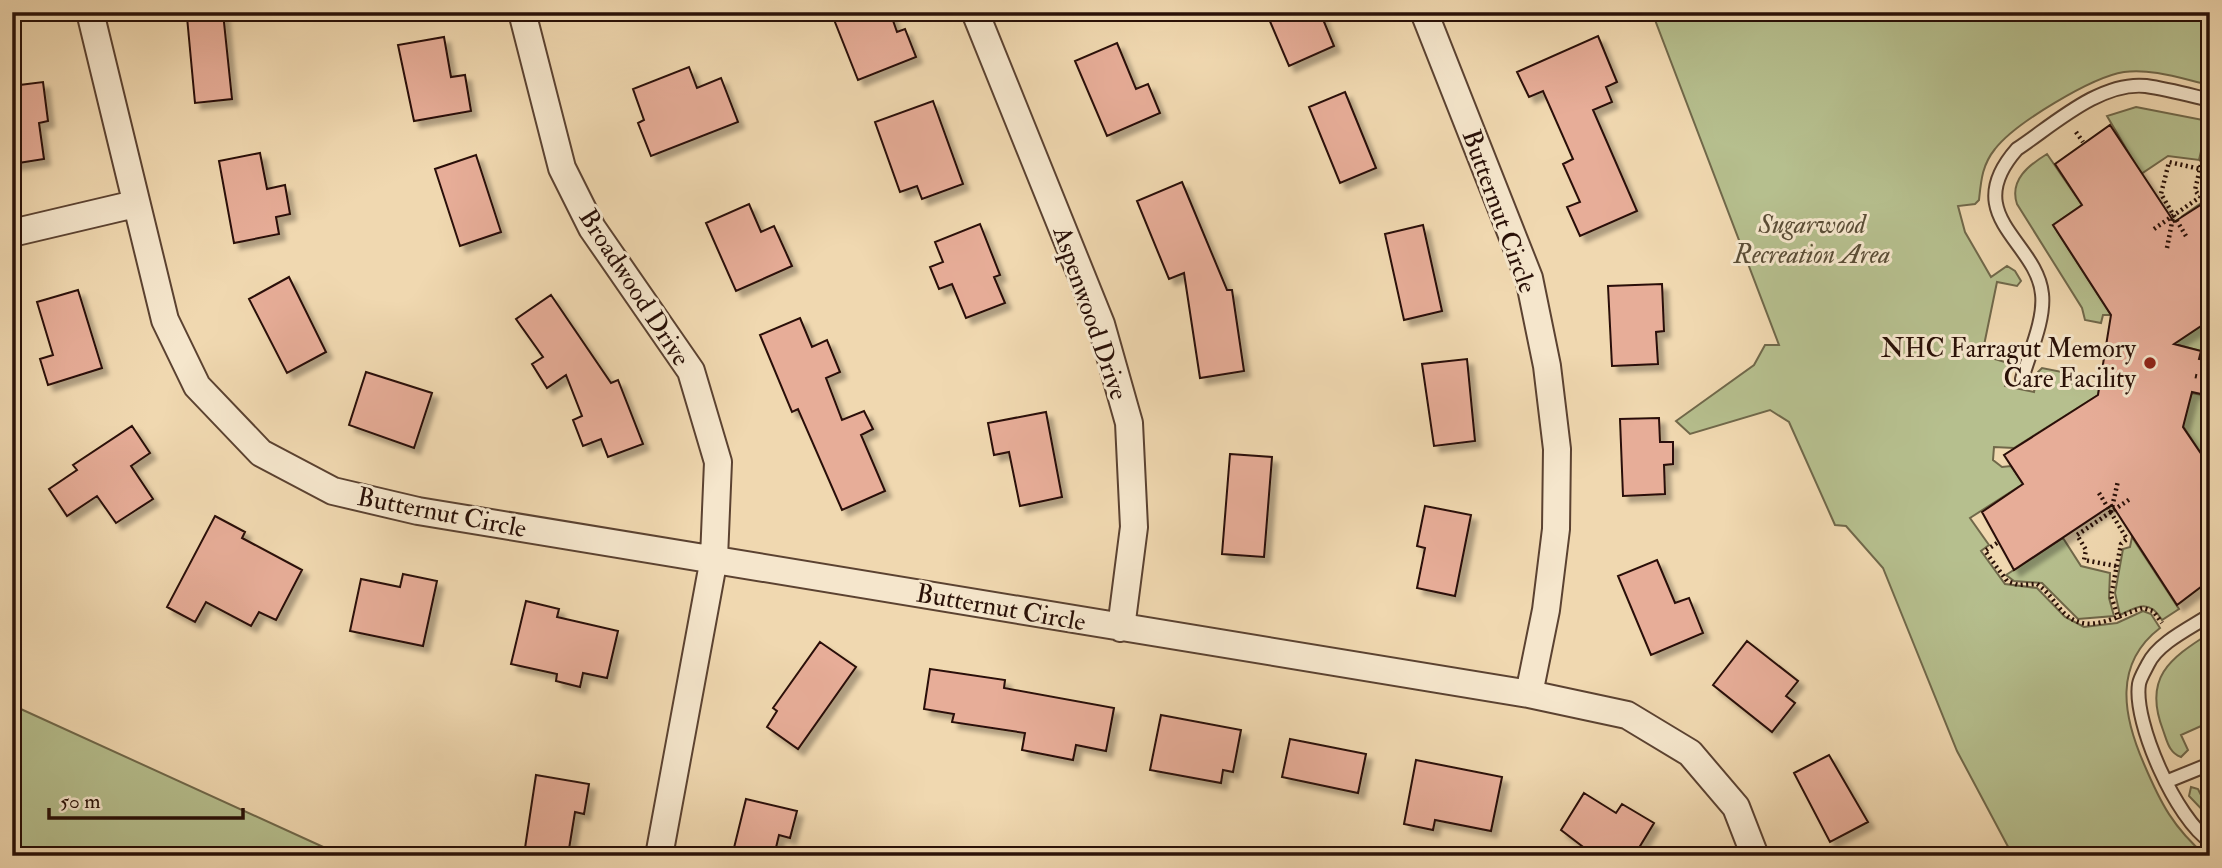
<svg xmlns="http://www.w3.org/2000/svg" width="2222" height="868" font-family="'IM FELL Double Pica',serif">
<style>
.green{fill:#b6bf8e;stroke:#70684a;stroke-width:2}
.building{fill:#e7ad98;stroke:#291007;stroke-width:2;filter:url(#shadow)}
.lines{fill:none;stroke-linecap:round;stroke-linejoin:round}
.service-casing{stroke:#5b4231;stroke-width:16}
.minor-casing{stroke:#5b4231;stroke-width:30}
.path{stroke:#291007;stroke-width:4.5;stroke-dasharray:2 3.5;stroke-linecap:butt}
.service{stroke:#f5e6cc;stroke-width:12}
.minor{stroke:#f5e6cc;stroke-width:26}
.poi-dot{fill:#8f2418;stroke:#f5e6cc;stroke-width:2.5}
.labels{text-anchor:middle;stroke-width:6;stroke-linejoin:round;paint-order:stroke}
.street-label{font-size:26px;fill:#291007;stroke:#f5e6cc}
.park-label{font-size:26px;font-style:italic;fill:#5a4d36;stroke:#f5e6cc}
.poi-label{font-size:26px;fill:#291007;stroke:#f5e6cc;text-anchor:end}
</style>
<defs>
<filter id="shadow"><feDropShadow dx="6" dy="6" stdDeviation="2" flood-color="#0004"/></filter>
</defs>
<rect width="100%" height="100%" fill="#f0d8b0"/>
<filter id="stains"><feTurbulence type="fractalNoise" baseFrequency=".00286" numOctaves="4"/><feColorMatrix values="0 0 0 0 .2 0 0 0 0 .09 0 0 0 0 .02 0 0 0 .5 -.17"/></filter>
<radialGradient id="worn" r=".72"><stop offset=".6" stop-color="#630" stop-opacity="0"/><stop offset="1" stop-color="#630" stop-opacity=".3"/></radialGradient>
<path class="green" d="M1652 12H2210V85C2183 79 2151 68 2124 72 2092 77 2015 123 1995 149 1982 165 1981 181 1979 200L1975 204 1958 206 1965 232 1991 277 2007 266 2015 271 2021 281 2017 286 1997 282 1982 355 2008 363 2005 386 2034 392 2038 372 2042 368 2067 373 2065 382 2099 389 2098 395 2014 448 1994 447 1993 460 2002 467 2011 466 2023 484 1970 518 1989 545 1981 551 2005 584 2037 588 2065 617 2084 627 2117 623 2143 611 2151 614 2160 628C2113 664 2123 716 2144 764 2161 804 2173 827 2206 856H2013L1957 751 1883 568 1846 526 1835 525 1789 422 1770 410 1690 434 1676 421 1754 365 1765 345H1779Z
M2136 107 2208 121 2199 160 2168 156 2141 174 2107 116Z
M2210 147V199L2181 217 2204 201 2206 192 2201 187Z
M2047 154 2082 205 2053 225 2111 315H2103L2101 323 2085 320 2082 308 2017 204C2009 180 2029 165 2047 154Z
M2210 320 2208 360 2199 359 2201 351 2174 344Z
M2192 393 2202 395 2210 419V467L2163 396 2189 401Z
M2132 537 2179 609 2162 620C2150 600 2139 605 2120 615L2115 593 2123 549 2130 547Z
M2063 538 2081 566 2110 573 2109 598 2114 616 2078 619 2042 583 2014 581 2006 575Z
M2210 633V722L2181 735 2188 750 2181 757C2169 753 2167 741 2163 730 2143 678 2169 659 2210 633Z
M12 705 343 856H12Z
M2191 787 2198 789 2206 805 2210 804V818L2189 796Z"/>
<path class="building" d="M831 12H890L897 32 905 29 916 57 858 80Z
M1266 12H1320L1334 46 1289 66Z
M223 13 232 99 195 103 187 17Z
M1598 36 1617 82 1606 87 1612 102 1593 110 1637 211 1580 236 1567 207 1580 202 1563 164 1573 159 1543 91 1529 97 1517 72Z
M444 37 451 77 465 75 471 111 414 121 398 45Z
M1117 43 1136 89 1148 84 1160 113 1107 136 1075 61Z
M689 67 697 88 721 78 738 122 651 156 638 123 644 120 633 89Z
M43 82 48 121 39 123 44 159 12 164V86Z
M1345 92 1376 168 1340 183 1309 107Z
M933 101 963 184 922 199 917 186 900 192 875 122Z
M2110 125 2174 222 2210 199V320L2174 344 2201 351 2199 359 2210 361V396L2192 392 2183 427 2210 467V580L2177 605 2112 505 2014 570 1982 512 2023 484 2004 455 2098 395 2111 315 2053 225 2082 205 2055 164Z
M260 153 267 189 285 185 290 214 276 217 279 234 234 243 219 161Z
M476 155 501 232 460 246 435 169Z
M1182 182 1227 290H1232L1244 371 1200 378 1184 273 1169 279 1137 201Z
M749 204 761 232 774 226 792 266 736 291 706 223Z
M980 224 1000 275 994 277 1005 303 966 318 952 284 939 289 930 267 943 262 935 242Z
M1423 225 1442 311 1404 320 1385 234Z
M289 277 326 352 287 373 249 299Z
M1662 284 1664 331 1656 332 1658 364 1612 366 1608 286Z
M78 290 102 368 48 385 40 359 53 355 37 302Z
M551 295 611 383 618 380 643 444 608 457 601 439 583 446 573 420 582 416 566 375 547 388 532 364 543 357 516 319Z
M800 318 812 347 827 340 840 372 826 378 842 420 864 411 873 429 861 435 885 491 842 510 798 409 792 412 760 335Z
M1467 359 1475 441 1434 446 1422 364Z
M366 372 432 393 414 448 349 425Z
M1046 412 1062 497 1020 506 1009 452 994 455 988 423Z
M1659 418 1660 442H1673V464L1664 465 1665 494 1623 496 1620 419Z
M132 426 150 453 131 466 153 499 116 523 97 496 67 516 49 489 77 470 73 465Z
M1230 454 1272 457 1264 557 1222 554Z
M1425 506 1471 515 1455 596 1417 588 1425 548 1417 546Z
M215 516 245 532 242 538 302 570 276 620 259 612 251 626 206 602 195 622 167 607Z
M1657 560 1675 603 1689 598 1703 633 1651 655 1618 576Z
M403 574 437 581 423 646 350 631 361 579 400 587Z
M526 601 559 609 557 617 618 631 607 678 583 673 580 687 556 681 557 674 511 664Z
M1747 641 1798 681 1786 696 1795 703 1772 732 1713 685Z
M820 642 856 667 798 749 767 727 777 711 773 708Z
M930 669 1005 680 1004 688 1114 708 1106 751 1076 745 1073 760 1022 750 1025 733 952 722 954 714 924 709Z
M1161 715 1241 730 1233 772 1223 770 1221 783 1150 770Z
M1290 739 1366 754 1358 793 1282 777Z
M1829 755 1868 822 1830 842 1794 773Z
M1416 760 1502 777 1491 831 1435 820 1433 830 1404 824Z
M536 775 589 784 584 814 575 812 568 855 525 848Z
M1584 793 1616 813 1622 804 1654 823 1634 856H1595L1561 830Z
M746 799 797 811 790 838 779 835 774 856H732Z"/>
<g class="lines">
<g class="service-casing">
<path id="service" d="M2022 379C2029 354 2045 320 2042 294 2037 241 1958 216 2017 149 2052 126 2100 81 2146 86 2167 89 2189 95 2210 100
M2210 615C2190 628 2158 643 2148 664 2145 670 2140 678 2139 684 2133 723 2177 820 2210 841
M2168 781 2210 764"/>
</g>
<g class="minor-casing">
<path id="minor" d="M90 12 165 320 197 386 261 453 333 491 418 511 1529 694 1546 610 1556 529 1557 449 1547 366 1529 278 1424 12
M522 12 562 168 592 228 691 371 718 462 714 558 659 856
M975 12 1101 324 1129 423 1134 527 1121 628
M12 233 135 204
M1529 694 1627 715 1690 753 1736 807 1755 856"/>
</g>
<path class="path" d="M2076 132 2083 142
M2154 229 2200 197 2195 190 2210 126
M2186 236 2161 194 2169 162 2200 169
M2167 248 2173 217
M2195 376 2210 379
M2099 493 2127 539 2121 544 2111 596 2119 619
M2111 512 2118 481
M1997 543 1985 551 2007 581 2018 585 2037 584C2049 592 2055 604 2064 613 2089 637 2118 614 2143 608L2153 611 2162 623
M2116 566 2084 560 2086 550 2077 535 2130 499"/>
<use href="#service" class="service"/>
<use href="#minor" class="minor"/>
</g>
<circle class="poi-dot" cx="2150" cy="363" r="7"/>
<g class="labels">
<g class="street-label">
<text transform="translate(1500 211) rotate(70)" y="9">Butternut Circle</text>
<text transform="translate(635 287) rotate(57)" y="9">Broadwood Drive</text>
<text transform="translate(1091 313) rotate(71)" y="9">Aspenwood Drive</text>
<text transform="translate(442 512) rotate(11)" y="9">Butternut Circle</text>
<text transform="translate(1001 607) rotate(10)" y="9">Butternut Circle</text>
</g>
<g class="park-label">
<text x="1812" y="233">Sugarwood<tspan x="1812" dy="30">Recreation Area</tspan></text>
</g>
<g class="poi-label">
<text x="2136" y="357">NHC Farragut Memory<tspan x="2136" dy="30">Care Facility</tspan></text>
</g>
</g>
<rect width="2222" height="868" fill="none" stroke="#f0d8b0" stroke-width="42"/>
<rect x="14" y="14" width="2194" height="840" fill="none" stroke="#291007" stroke-width="3.5"/>
<rect x="21" y="21" width="2180" height="826" fill="none" stroke="#291007" stroke-width="2"/>
<path d="M49 808v10h194v-10" fill="none" stroke="#291007" stroke-width="3.5"/>
<text x="60" y="808" font-size="21" fill="#291007" stroke="#f5e6cc" stroke-width="5" paint-order="stroke">50 m</text>
<rect width="100%" height="100%" filter="url(#stains)"/>
<rect width="100%" height="100%" fill="url(#worn)"/>
</svg>
